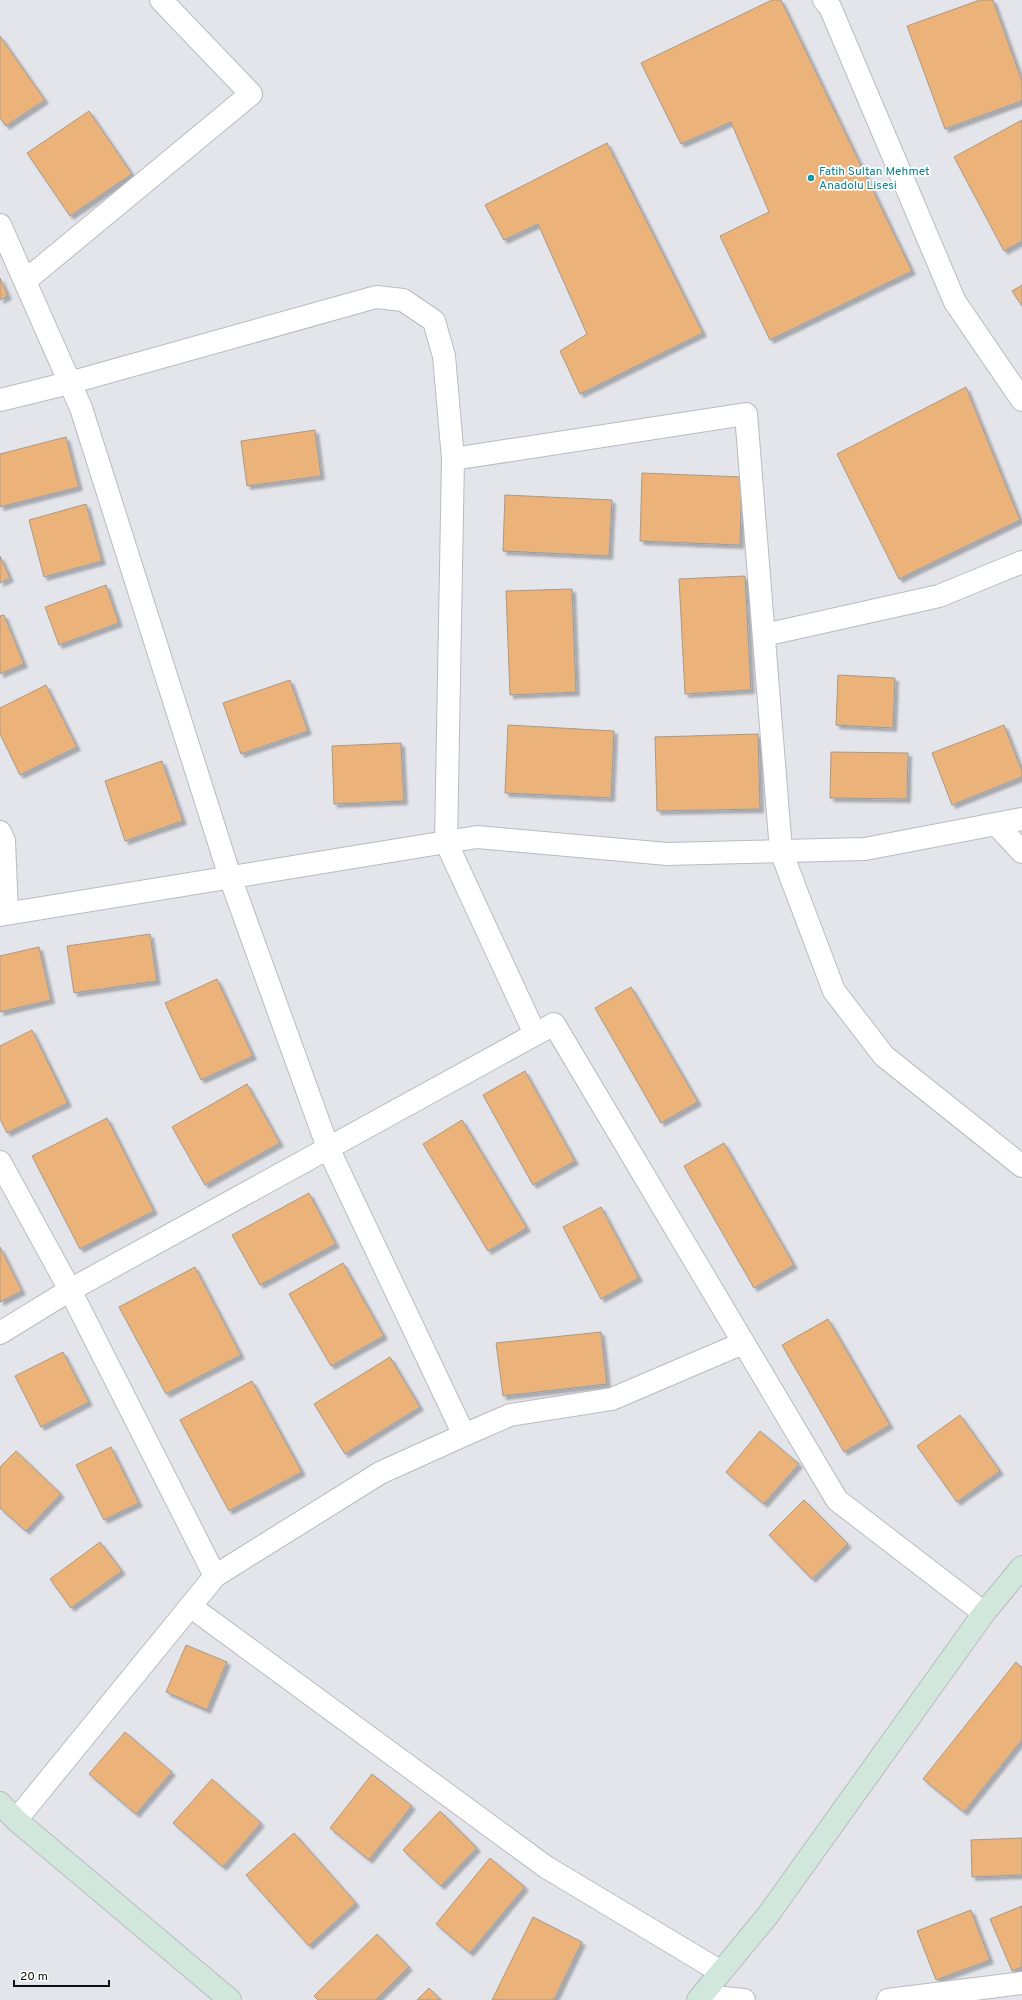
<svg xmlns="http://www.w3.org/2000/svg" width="1022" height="2000" font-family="Overpass,sans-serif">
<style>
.building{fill:#ebb27a;stroke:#9f9b97;filter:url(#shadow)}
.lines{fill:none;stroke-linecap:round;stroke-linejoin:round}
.street-casing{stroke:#b9bbc0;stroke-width:24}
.secondary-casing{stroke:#b9bbc0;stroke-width:24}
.street{stroke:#fff;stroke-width:22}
.secondary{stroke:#d1e7dc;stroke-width:22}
.culture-dot{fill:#0f9aa8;stroke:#fff;stroke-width:1.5}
.labels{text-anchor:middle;stroke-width:3.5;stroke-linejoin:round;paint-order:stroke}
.culture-label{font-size:12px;fill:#0d838f;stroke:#fff;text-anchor:start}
</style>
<defs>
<filter id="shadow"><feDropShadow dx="3.5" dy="3.5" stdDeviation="1" flood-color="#0004"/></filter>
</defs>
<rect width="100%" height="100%" fill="#e4e5eb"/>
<path class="building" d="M772 0H781L912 271 770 340 720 236 769 212 731 122 681 144 641 63Z
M980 0H993L1022 81V101L945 129 907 26Z
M0 36 45 100 6 126 0 118Z
M89 111 132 174 70 216 27 153Z
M1022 120V241L1004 251 954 157Z
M607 143 703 333 580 394 560 351 587 334 538 224 504 240 485 205Z
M0 278 8 296 0 300Z
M1022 285V306L1012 291Z
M966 387 1020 520 899 579 837 454Z
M315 430 321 476 247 486 241 441Z
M66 437 79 487 0 507V454Z
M642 473 742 477 740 545 640 541Z
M505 495 612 500 609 556 503 551Z
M86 504 102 561 44 577 29 520Z
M0 556 10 578 0 583Z
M745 576 751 690 685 694 679 579Z
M106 585 119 623 59 645 45 607Z
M572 589 576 692 510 695 506 591Z
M4 615 24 664 0 674V616Z
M838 675 895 678 893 728 836 725Z
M290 680 308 731 241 754 223 703Z
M46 685 77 747 20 775 0 734V708Z
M508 725 614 731 611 798 505 793Z
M1004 725 1022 771V777L952 805 932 753Z
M758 734 760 809 657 811 655 737Z
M401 743 404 801 334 804 332 746Z
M831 752 908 753 907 799 830 798Z
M162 761 183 821 125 841 105 781Z
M150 934 157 981 74 993 67 946Z
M39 947 51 1000 0 1012V956Z
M217 979 253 1056 201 1080 165 1003Z
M631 987 698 1102 661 1123 595 1008Z
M32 1030 68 1103 7 1133 0 1119V1046Z
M525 1071 575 1161 533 1185 483 1095Z
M247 1084 280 1143 205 1185 172 1127Z
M107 1118 154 1211 80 1249 32 1156Z
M462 1120 527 1228 488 1251 423 1144Z
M724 1143 794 1265 754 1288 684 1166Z
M309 1193 336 1244 260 1285 232 1235Z
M601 1207 639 1278 601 1299 563 1227Z
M0 1247 22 1291 0 1302Z
M343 1263 384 1336 331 1366 289 1294Z
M195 1267 241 1355 166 1394 119 1307Z
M828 1319 890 1425 844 1452 782 1345Z
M601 1332 607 1384 503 1396 496 1343Z
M63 1352 89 1402 41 1427 15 1376Z
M390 1357 420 1407 345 1454 314 1404Z
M252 1381 302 1472 229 1511 180 1420Z
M960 1415 1000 1471 957 1502 917 1446Z
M760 1431 799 1464 764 1504 726 1472Z
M111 1447 139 1503 104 1520 76 1465Z
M16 1451 61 1494 26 1531 0 1508V1467Z
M804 1500 848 1544 812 1579 769 1535Z
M100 1542 122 1571 71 1608 50 1579Z
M186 1645 227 1662 207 1710 166 1692Z
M1016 1662 1022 1668V1740L964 1812 923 1779Z
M125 1732 172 1772 136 1814 89 1774Z
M372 1774 412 1806 369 1860 330 1828Z
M212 1779 261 1823 223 1867 173 1823Z
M440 1811 477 1848 441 1886 403 1850Z
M294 1833 356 1903 309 1946 246 1875Z
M1022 1838V1875L972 1877 971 1840Z
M490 1858 525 1887 470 1953 436 1924Z
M1022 1906V1967L1012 1971 990 1919Z
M971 1910 990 1960 936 1980 917 1931Z
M533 1917 582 1942 554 2000H492Z
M377 1934 409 1967 376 2000H318L314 1996Z
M429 1988 441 2000H417Z"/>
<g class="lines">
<g class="street-casing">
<path id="street" d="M824 0 830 7 955 302 1022 400
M0 225 81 408 230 877 328 1148 464 1435
M25 281 251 94 161 0
M0 400 69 383 376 297 403 300 434 321 444 356 453 459
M764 635 939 596 1022 562
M996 824 1022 852
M0 832 4 841 7 913
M0 915 477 837 667 854 865 849 1022 819
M535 1034 446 842 453 459 746 414 781 851 834 991 884 1056 1022 1166
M0 1162 70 1290 215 1576
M0 1333 70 1290 554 1024 837 1500 984 1613
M190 1606 546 1867 721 1972
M16 1820 215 1576 380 1473 464 1435 510 1415 612 1399 743 1343
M702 1996 744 2000
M888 2000 1022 1983"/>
</g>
<g class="secondary-casing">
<path id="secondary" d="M0 1803 16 1820 230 2000
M698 2000 768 1915 984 1613 1022 1567"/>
</g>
<use href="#street" class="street"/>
<use href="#secondary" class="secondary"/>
</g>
<circle class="culture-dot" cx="811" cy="178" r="4"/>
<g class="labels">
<g class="culture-label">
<text x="819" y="175">Fatih Sultan Mehmet<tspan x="819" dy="14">Anadolu Lisesi</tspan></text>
</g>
</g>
<path d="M14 1980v6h95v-6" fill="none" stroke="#0f0f11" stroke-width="2"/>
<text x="20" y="1980" font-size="12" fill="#0f0f11" stroke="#ffffff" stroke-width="3" paint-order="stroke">20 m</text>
</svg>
